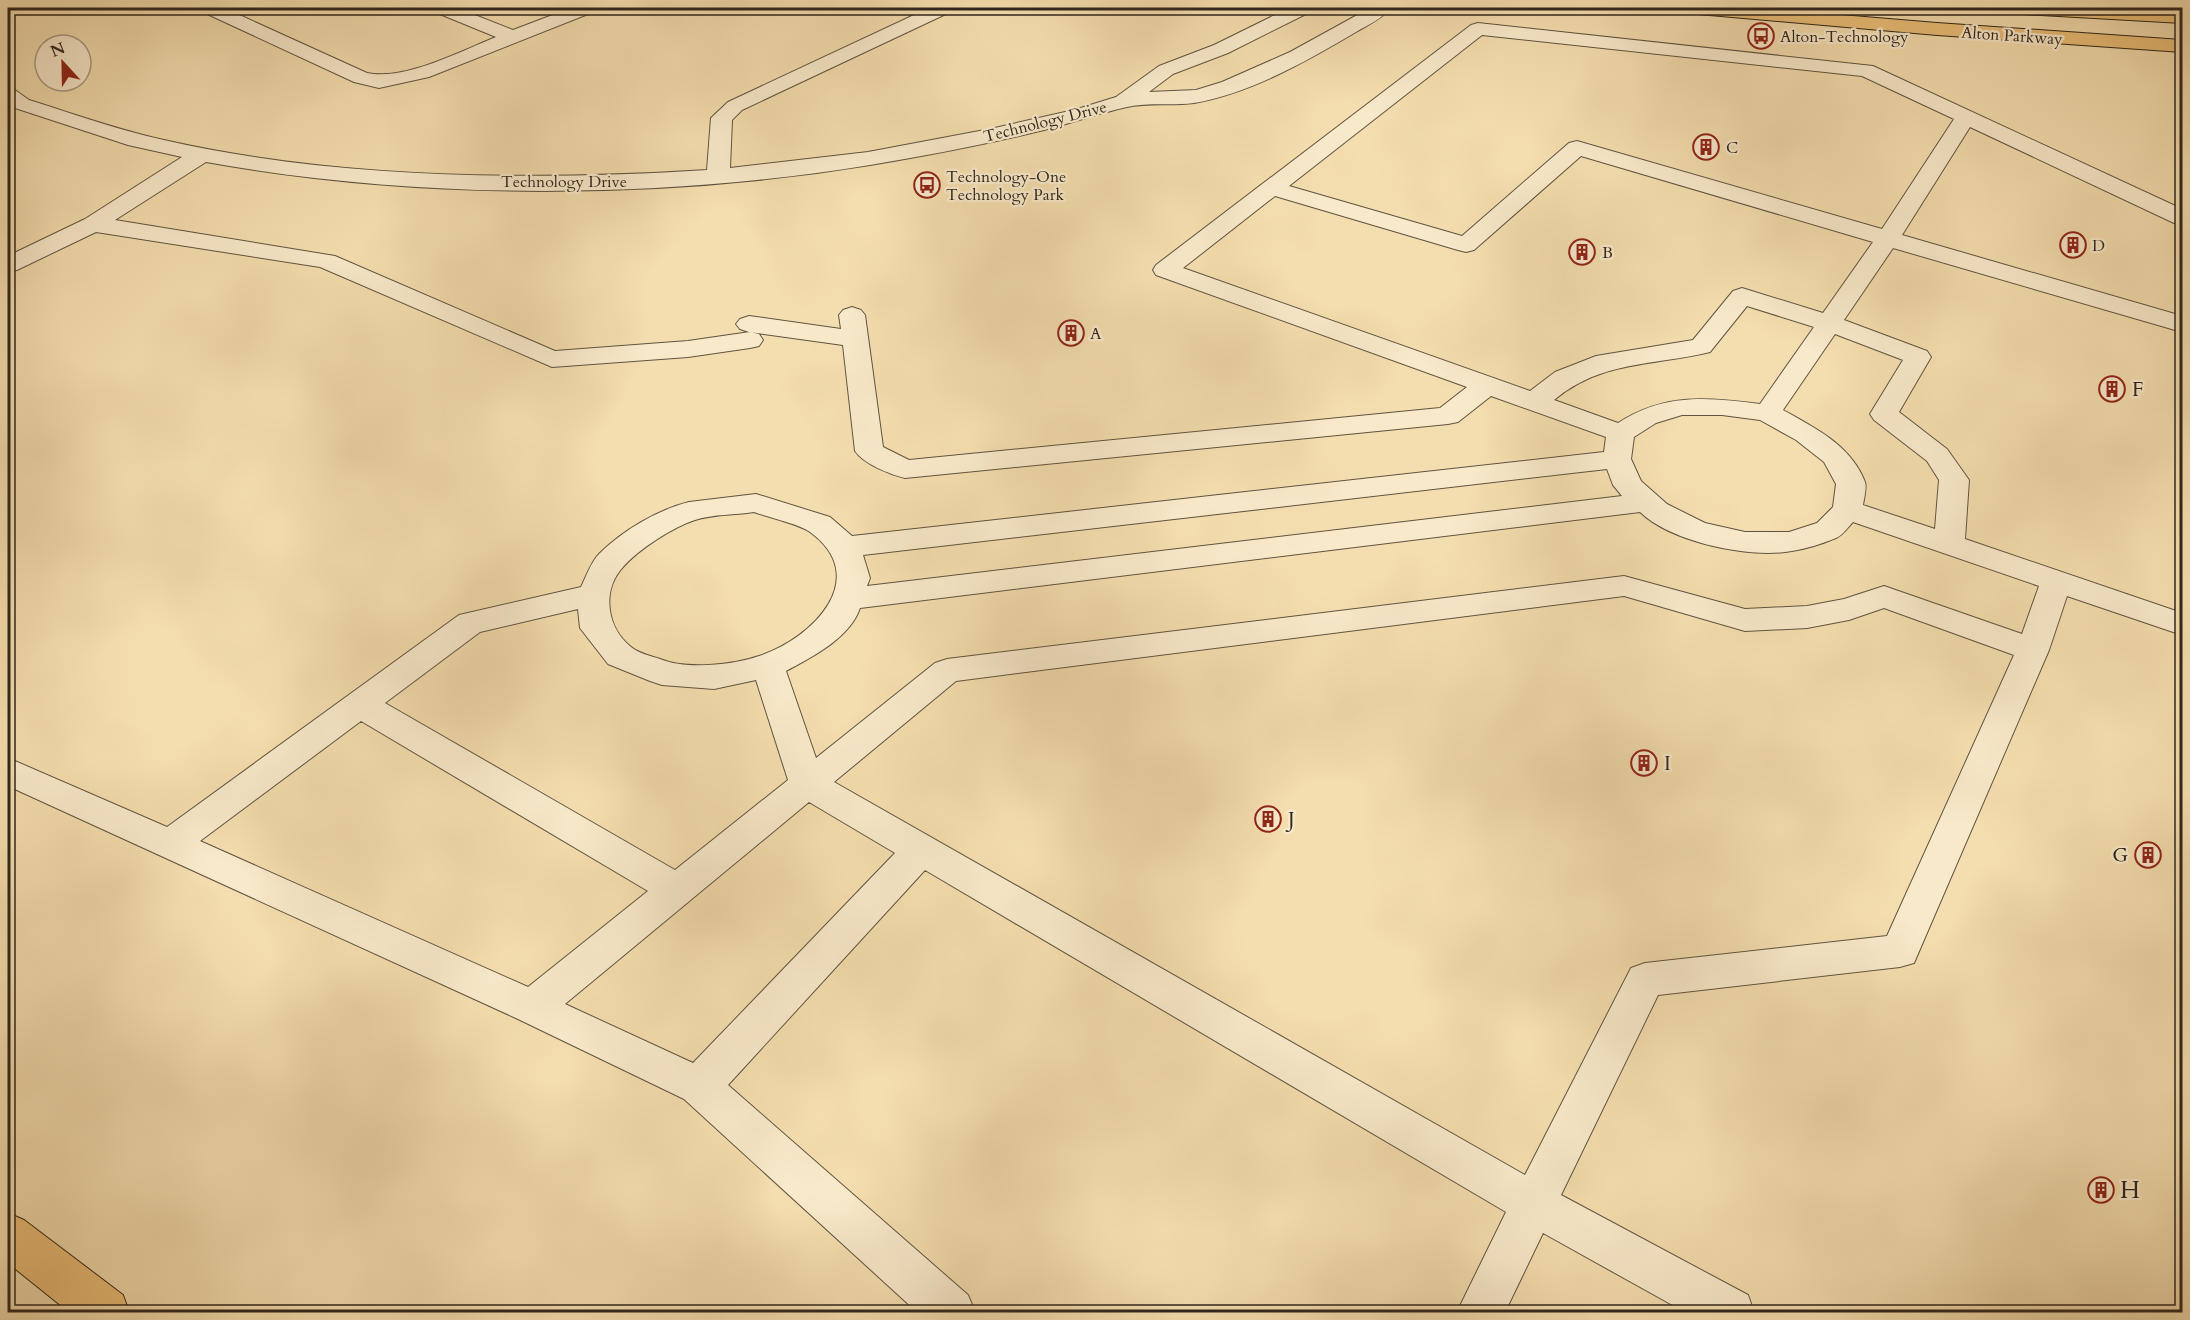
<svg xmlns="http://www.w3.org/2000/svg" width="2190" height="1320" font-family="Cardo,serif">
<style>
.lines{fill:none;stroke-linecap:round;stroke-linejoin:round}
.minor-casing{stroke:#605441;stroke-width:2}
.major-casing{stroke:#2f261d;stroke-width:2}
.highway-casing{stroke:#2f261d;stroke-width:2}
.minor{fill:#f8e9ca;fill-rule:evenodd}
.major{fill:#eabe77;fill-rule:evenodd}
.highway{fill:#eabe77;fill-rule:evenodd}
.labels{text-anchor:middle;stroke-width:4.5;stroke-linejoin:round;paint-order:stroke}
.far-street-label{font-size:16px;fill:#2f261d;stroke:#f8e9ca}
.far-poi-label{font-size:16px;fill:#2f261d;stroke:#f8e9ca;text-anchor:start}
.poi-label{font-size:20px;fill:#2f261d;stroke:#f8e9ca;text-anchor:start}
.near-poi-label{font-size:24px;fill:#2f261d;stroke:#f8e9ca;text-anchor:start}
</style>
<rect width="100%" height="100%" fill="#f4ddae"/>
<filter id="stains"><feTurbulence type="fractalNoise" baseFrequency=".00333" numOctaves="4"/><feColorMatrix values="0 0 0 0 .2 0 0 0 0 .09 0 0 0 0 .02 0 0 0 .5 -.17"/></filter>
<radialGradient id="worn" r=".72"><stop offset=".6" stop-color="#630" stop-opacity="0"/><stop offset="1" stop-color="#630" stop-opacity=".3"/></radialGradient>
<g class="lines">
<g class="minor-casing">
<path id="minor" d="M201 8H224L367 73C404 81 461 51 496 37L435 12 433 8H457L513 30 571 8H595L593 12 429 77 379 88 354 82 203 12Z
M929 8H952L950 12 742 110 732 120 730 168 868 152 990 129 1074 110 1116 97 1159 66 1214 45 1289 8H1312L1310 12 1228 53 1173 74 1149 92 1196 90 1222 82 1290 52 1370 8H1391C1383 18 1368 25 1356 32 1307 61 1251 93 1194 103 1172 106 1149 102 1127 107 1099 113 1072 123 1044 130 987 144 929 155 870 165 658 200 417 200 206 162L115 220 335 256 555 351 688 341 750 332 759 334 763 340 759 346 750 348 688 357 552 367 320 267 96 232 17 270 8 272V256L85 219 182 157 128 145 15 108 8 103V88L15 90 29 100C74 114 118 130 164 140 335 179 532 181 707 170L711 118 728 102Z
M1478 23 1873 66 2182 209V225L2174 223 1970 127 1902 235 2182 316V332L1893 248 1844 320 1927 351 1931 357 1899 412 1947 449 1969 480 1965 539 2182 613V635L2067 596 2049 650 1914 963 1900 967 1658 995 1561 1195 1748 1295 1754 1312H1685L1543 1233 1505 1312H1457L1506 1212 925 870 728 1085 968 1295 975 1312H917L684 1099 518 1019 8 786V758L167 827 459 615 581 587C586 577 591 562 599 554 622 531 657 510 689 502L756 494 830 517 852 536 1604 452 1606 437 1491 396 1458 422 1448 424 905 478C889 474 864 464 855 451L843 345 749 332 740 329 736 324 740 319 749 316 841 329 839 315 843 310 852 307 861 310 865 315 883 447 909 460 1440 408 1467 387 1156 275 1153 270 1156 265 1471 25ZM1482 35 1862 76 1954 119 1882 229 1577 141 1569 143 1462 236 1289 186ZM1581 156 1873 242 1823 313 1742 288 1733 291 1693 340 1596 356 1555 372 1530 391 1183 268 1275 196 1458 250 1466 252 1474 250ZM1747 306 1814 327 1760 404C1708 397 1664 393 1618 423L1554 400C1602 360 1653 366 1710 352ZM1835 334 1903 360 1870 414 1874 420 1927 461 1939 480 1935 529 1863 505C1864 498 1867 488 1865 482 1851 445 1815 428 1783 410ZM1682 415H1722L1760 420 1796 440 1824 462 1836 484 1833 507 1817 523 1789 532H1745L1705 523 1667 504 1641 481 1631 459 1634 437 1656 423ZM1607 469 1613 485 1622 496 867 586 870 578 863 555ZM754 512C770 518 797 523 810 532 873 578 812 639 759 656 733 665 686 670 660 659 651 656 638 653 631 647 607 628 601 591 623 567 639 549 673 527 695 520 713 514 736 515 754 512ZM1640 512C1671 542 1750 559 1792 551 1806 549 1824 543 1836 538 1843 535 1848 527 1853 522L2039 586 2022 634 1884 586 1844 599 1807 606 1745 609 1624 576 947 659 935 663 816 758 786 671C812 657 850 638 860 608ZM1624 596 1745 631 1807 628 1849 620 1884 608 2014 655 1887 936 1645 963 1631 968 1525 1175 834 782 956 681ZM578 609 580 628 608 664 650 681 662 685 714 689 756 680 788 780 675 870 385 703 480 632ZM361 721 648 891 528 987 200 841ZM809 802 895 853 693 1063 565 1004Z"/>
</g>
<g class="major-casing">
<path id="major" d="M1689 8H1757L1937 23 2182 40V52L1937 35 1698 14 1691 12Z
M2013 8H2113L2182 11V23L2022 14 2015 12Z"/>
</g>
<g class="highway-casing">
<path id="highway" d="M8 1213 24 1220 123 1295 129 1312H69L8 1263Z"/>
</g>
<use href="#minor" class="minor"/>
<use href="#major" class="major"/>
<use href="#highway" class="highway"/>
</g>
<defs>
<g id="bus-ring" transform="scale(1.35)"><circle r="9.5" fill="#f8e9ca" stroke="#8f2418" stroke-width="1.5"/><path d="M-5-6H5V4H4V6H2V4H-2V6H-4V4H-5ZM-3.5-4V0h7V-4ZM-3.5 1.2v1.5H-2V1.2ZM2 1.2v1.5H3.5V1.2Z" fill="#8f2418"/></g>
<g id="building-ring" transform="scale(1.35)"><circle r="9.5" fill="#f8e9ca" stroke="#8f2418" stroke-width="1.5"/><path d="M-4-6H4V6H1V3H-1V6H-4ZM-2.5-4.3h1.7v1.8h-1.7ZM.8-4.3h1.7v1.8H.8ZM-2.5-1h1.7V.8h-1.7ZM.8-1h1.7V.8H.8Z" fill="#8f2418"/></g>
</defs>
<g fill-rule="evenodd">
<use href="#bus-ring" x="1761" y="36"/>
<use href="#building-ring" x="1706" y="147"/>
<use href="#bus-ring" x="927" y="185"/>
<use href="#building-ring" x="2073" y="245"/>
<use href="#building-ring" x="1582" y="252"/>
<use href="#building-ring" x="1071" y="333"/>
<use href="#building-ring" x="2112" y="389"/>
<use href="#building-ring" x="1644" y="763"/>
<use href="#building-ring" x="1268" y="819"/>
<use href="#building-ring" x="2148" y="855"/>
<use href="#building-ring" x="2101" y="1190"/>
</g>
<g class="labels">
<g class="far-street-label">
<text transform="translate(2012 35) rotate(4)" y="6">Alton Parkway</text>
<text transform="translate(1045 121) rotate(-14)" y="6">Technology Drive</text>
<text x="564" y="187">Technology Drive</text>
</g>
<g class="far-poi-label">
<text x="1780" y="42">Alton-Technology</text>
<text x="1726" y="153">C</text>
<text x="946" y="182">Technology-One<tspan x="946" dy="18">Technology Park</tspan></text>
<text x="2092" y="251">D</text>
<text x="1602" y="258">B</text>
<text x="1090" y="339">A</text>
</g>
<g class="poi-label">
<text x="2132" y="396">F</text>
<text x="1664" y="770">I</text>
<text x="1288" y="826">J</text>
<text x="2128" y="862" text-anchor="end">G</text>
</g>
<g class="near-poi-label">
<text x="2120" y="1198">H</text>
</g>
</g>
<rect width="2190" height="1320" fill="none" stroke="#f4ddae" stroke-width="30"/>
<rect x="9" y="9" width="2172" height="1302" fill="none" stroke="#2f261d" stroke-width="3"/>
<rect x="15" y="15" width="2160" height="1290" fill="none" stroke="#2f261d" stroke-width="1.5"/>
<g transform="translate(63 63) rotate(338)"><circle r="28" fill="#f8e9ca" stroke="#a89b85" stroke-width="1.5"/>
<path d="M0-4.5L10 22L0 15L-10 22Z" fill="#8f2418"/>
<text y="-9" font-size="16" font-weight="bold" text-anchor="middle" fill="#2f261d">N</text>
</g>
<rect width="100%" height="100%" filter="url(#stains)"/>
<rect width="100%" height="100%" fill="url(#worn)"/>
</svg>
